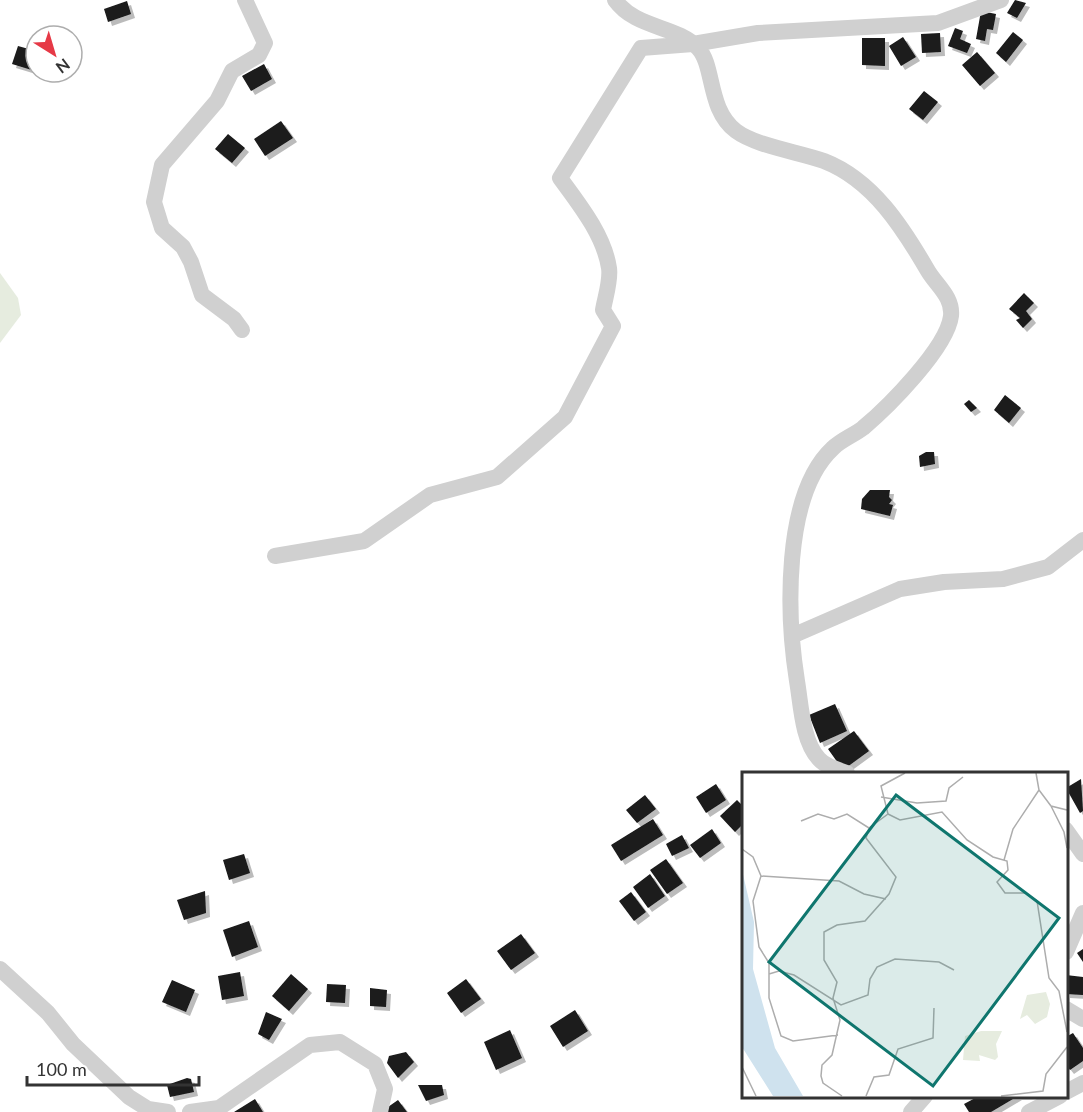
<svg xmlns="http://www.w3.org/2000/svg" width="1083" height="1112" font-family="Lato,sans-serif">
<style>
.green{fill:#e6ecdf}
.building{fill:#1a1a1a;filter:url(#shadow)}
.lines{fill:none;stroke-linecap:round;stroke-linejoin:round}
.minor{stroke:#d0d0d0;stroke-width:16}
.inset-road{fill:none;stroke:#adadad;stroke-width:1.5}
.view{fill:#0f766e;fill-opacity:0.15;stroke:#0f766e;stroke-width:3}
.inset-edge{fill:none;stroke:#333;stroke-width:3}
</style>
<defs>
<filter id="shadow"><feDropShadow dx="4" dy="4" stdDeviation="0" flood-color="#0004"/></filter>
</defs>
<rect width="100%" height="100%" fill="#fff"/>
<path class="green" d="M0 273 18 298 21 315 0 343Z"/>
<path class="building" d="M1015 0 1026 3 1017 18 1007 13Z
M127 1 131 14 108 22 104 9Z
M981 11 996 14 993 30 987 29 985 41 976 39Z
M955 28 963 31 960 39 971 44 967 53 948 46Z
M1013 32 1023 40 1006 62 996 53Z
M940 33 941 52 922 53 921 34Z
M903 37 916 57 901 66 889 46Z
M862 38H885V66L862 65Z
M18 46 36 51 35 71 12 64Z
M977 52 995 73 980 86 962 65Z
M264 64 272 79 251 91 242 76Z
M924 91 938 102 923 120 909 109Z
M281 121 293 138 265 156 254 139Z
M228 134 245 148 232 163 215 149Z
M1024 293 1034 303 1026 311 1032 319 1023 328 1016 320 1020 318 1009 309Z
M1005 395 1021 408 1009 423 994 410Z
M969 400 977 408 971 412 964 404Z
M926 452H934L935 464 920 467 919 456Z
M870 490H890L889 497 892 500 889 504 893 505 890 516 861 509 862 499Z
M835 704 847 731 820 743 809 715Z
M854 731 869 751 843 770 828 749Z
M1081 779 1083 811 1080 813 1066 788Z
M716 784 726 800 706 813 696 797Z
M645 795 656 809 637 823 626 810Z
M737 800 744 807V823L735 832 720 816Z
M653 819 663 835 621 861 611 845Z
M712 829 721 843 700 858 690 845Z
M682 835 689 848 672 856 666 844Z
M244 854 250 873 229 880 223 860Z
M666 859 683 883 667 894 650 870Z
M650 874 665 896 648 908 633 887Z
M205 891 206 913 184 920 177 900Z
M631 892 646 912 634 921 619 901Z
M249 921 258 947 232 957 223 930Z
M521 934 535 953 511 970 497 951Z
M1083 949V962L1077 953Z
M240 972 244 996 222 1000 218 976Z
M291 974 308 989 289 1011 272 996Z
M1066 975 1083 977V995L1066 994Z
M466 979 481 999 461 1013 447 993Z
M172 980 195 990 186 1012 162 1002Z
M327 984 346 985 345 1003 326 1002Z
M370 988 387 990 386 1007 370 1006Z
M575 1010 588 1031 563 1047 550 1026Z
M266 1012 282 1019 269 1040 258 1034Z
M510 1030 522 1058 496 1070 484 1042Z
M1073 1033 1083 1048V1061L1070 1070 1066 1065V1037Z
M406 1052 414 1062 398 1078 387 1063 389 1056Z
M187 1078 191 1079 194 1092 170 1097 167 1085Z
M418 1085H442L444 1095 426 1101Z
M979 1096H1018L991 1112H969L964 1104Z
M255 1099 263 1112H234Z
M398 1100 407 1112H387L388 1107Z"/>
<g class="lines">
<path class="minor" d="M615 0C636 29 676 25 698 48 715 66 707 109 736 131 756 146 799 152 824 161 873 180 903 228 928 271 937 286 953 297 951 316 947 348 888 407 863 428 854 435 841 440 833 448 782 495 787 618 797 681 801 704 802 741 819 759 825 766 838 770 847 773
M242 330 234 319 202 295 191 262 183 247 162 228 154 202 162 165 217 101 232 71 259 55 265 43 245 0
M275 556 364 541 430 495 497 477 565 417 613 326 603 310C605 298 611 280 609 268 604 235 579 204 560 178L641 48 693 44 758 33 938 23 1001 0
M792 636 900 589 944 582 1003 579 1048 567 1083 540
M1066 830 1083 854
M1066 952 1083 913
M0 969 48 1013 73 1044 129 1097 148 1109 168 1112
M1066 1009 1083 1019
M1066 1092 1083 1083
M190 1112 219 1108 310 1045 340 1042 375 1064 385 1089 380 1112
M911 1112 925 1096
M1029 1112 1060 1096"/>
</g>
<g transform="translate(742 772)">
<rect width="326" height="326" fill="#fff"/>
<path d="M304 220 308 232 305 245 293 252 285 243 278 247 285 223ZM239 259H260L254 272 256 285 253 288 237 283 238 289 221 288 223 264Z" fill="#e6ecdf"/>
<path d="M0 98 12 150 11 197 33 276 61 324H31L0 275Z" fill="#cfe2ee"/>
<path class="inset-road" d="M297 18 309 34 325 38M139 25 175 31 204 29 207 16 221 5M309 34 322 60 325 76M146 42 158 48 200 40 225 68 251 85 265 89 266 98 255 110 263 121H284L295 129 307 206 317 219 325 260M146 42 139 14 163 1M59 49 76 42 92 47 105 42 127 56M0 77 11 85 19 104 11 129 17 175 27 191V226L39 264 51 269 96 263M262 88 271 57 297 18 294 1M19 104 97 109 122 122 144 127M27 202 37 199 52 203 99 233 126 223 128 207 135 195 153 187 197 190 212 198M0 295 14 324M100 324 81 311 79 304 80 293 90 283 98 248 91 226 95 210 82 188V160L95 153 123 149 147 122 154 105 124 66 127 56 146 42M124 324 132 305 147 303 156 277 191 266 192 236M259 324 301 319 304 302 325 275"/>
<path class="view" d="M154 23 317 146 191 314 27 190Z"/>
<rect width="326" height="326" class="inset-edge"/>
</g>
<g transform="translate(54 54) rotate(143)"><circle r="28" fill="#ffffff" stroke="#adadad" stroke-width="1.5"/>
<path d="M0-4.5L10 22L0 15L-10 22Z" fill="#e63946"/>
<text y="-9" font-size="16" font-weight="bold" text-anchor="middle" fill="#333333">N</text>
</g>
<path d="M27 1076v9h172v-9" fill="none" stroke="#333333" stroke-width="3"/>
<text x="36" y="1076" font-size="18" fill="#333333" stroke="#ffffff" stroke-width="4.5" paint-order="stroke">100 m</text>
</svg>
